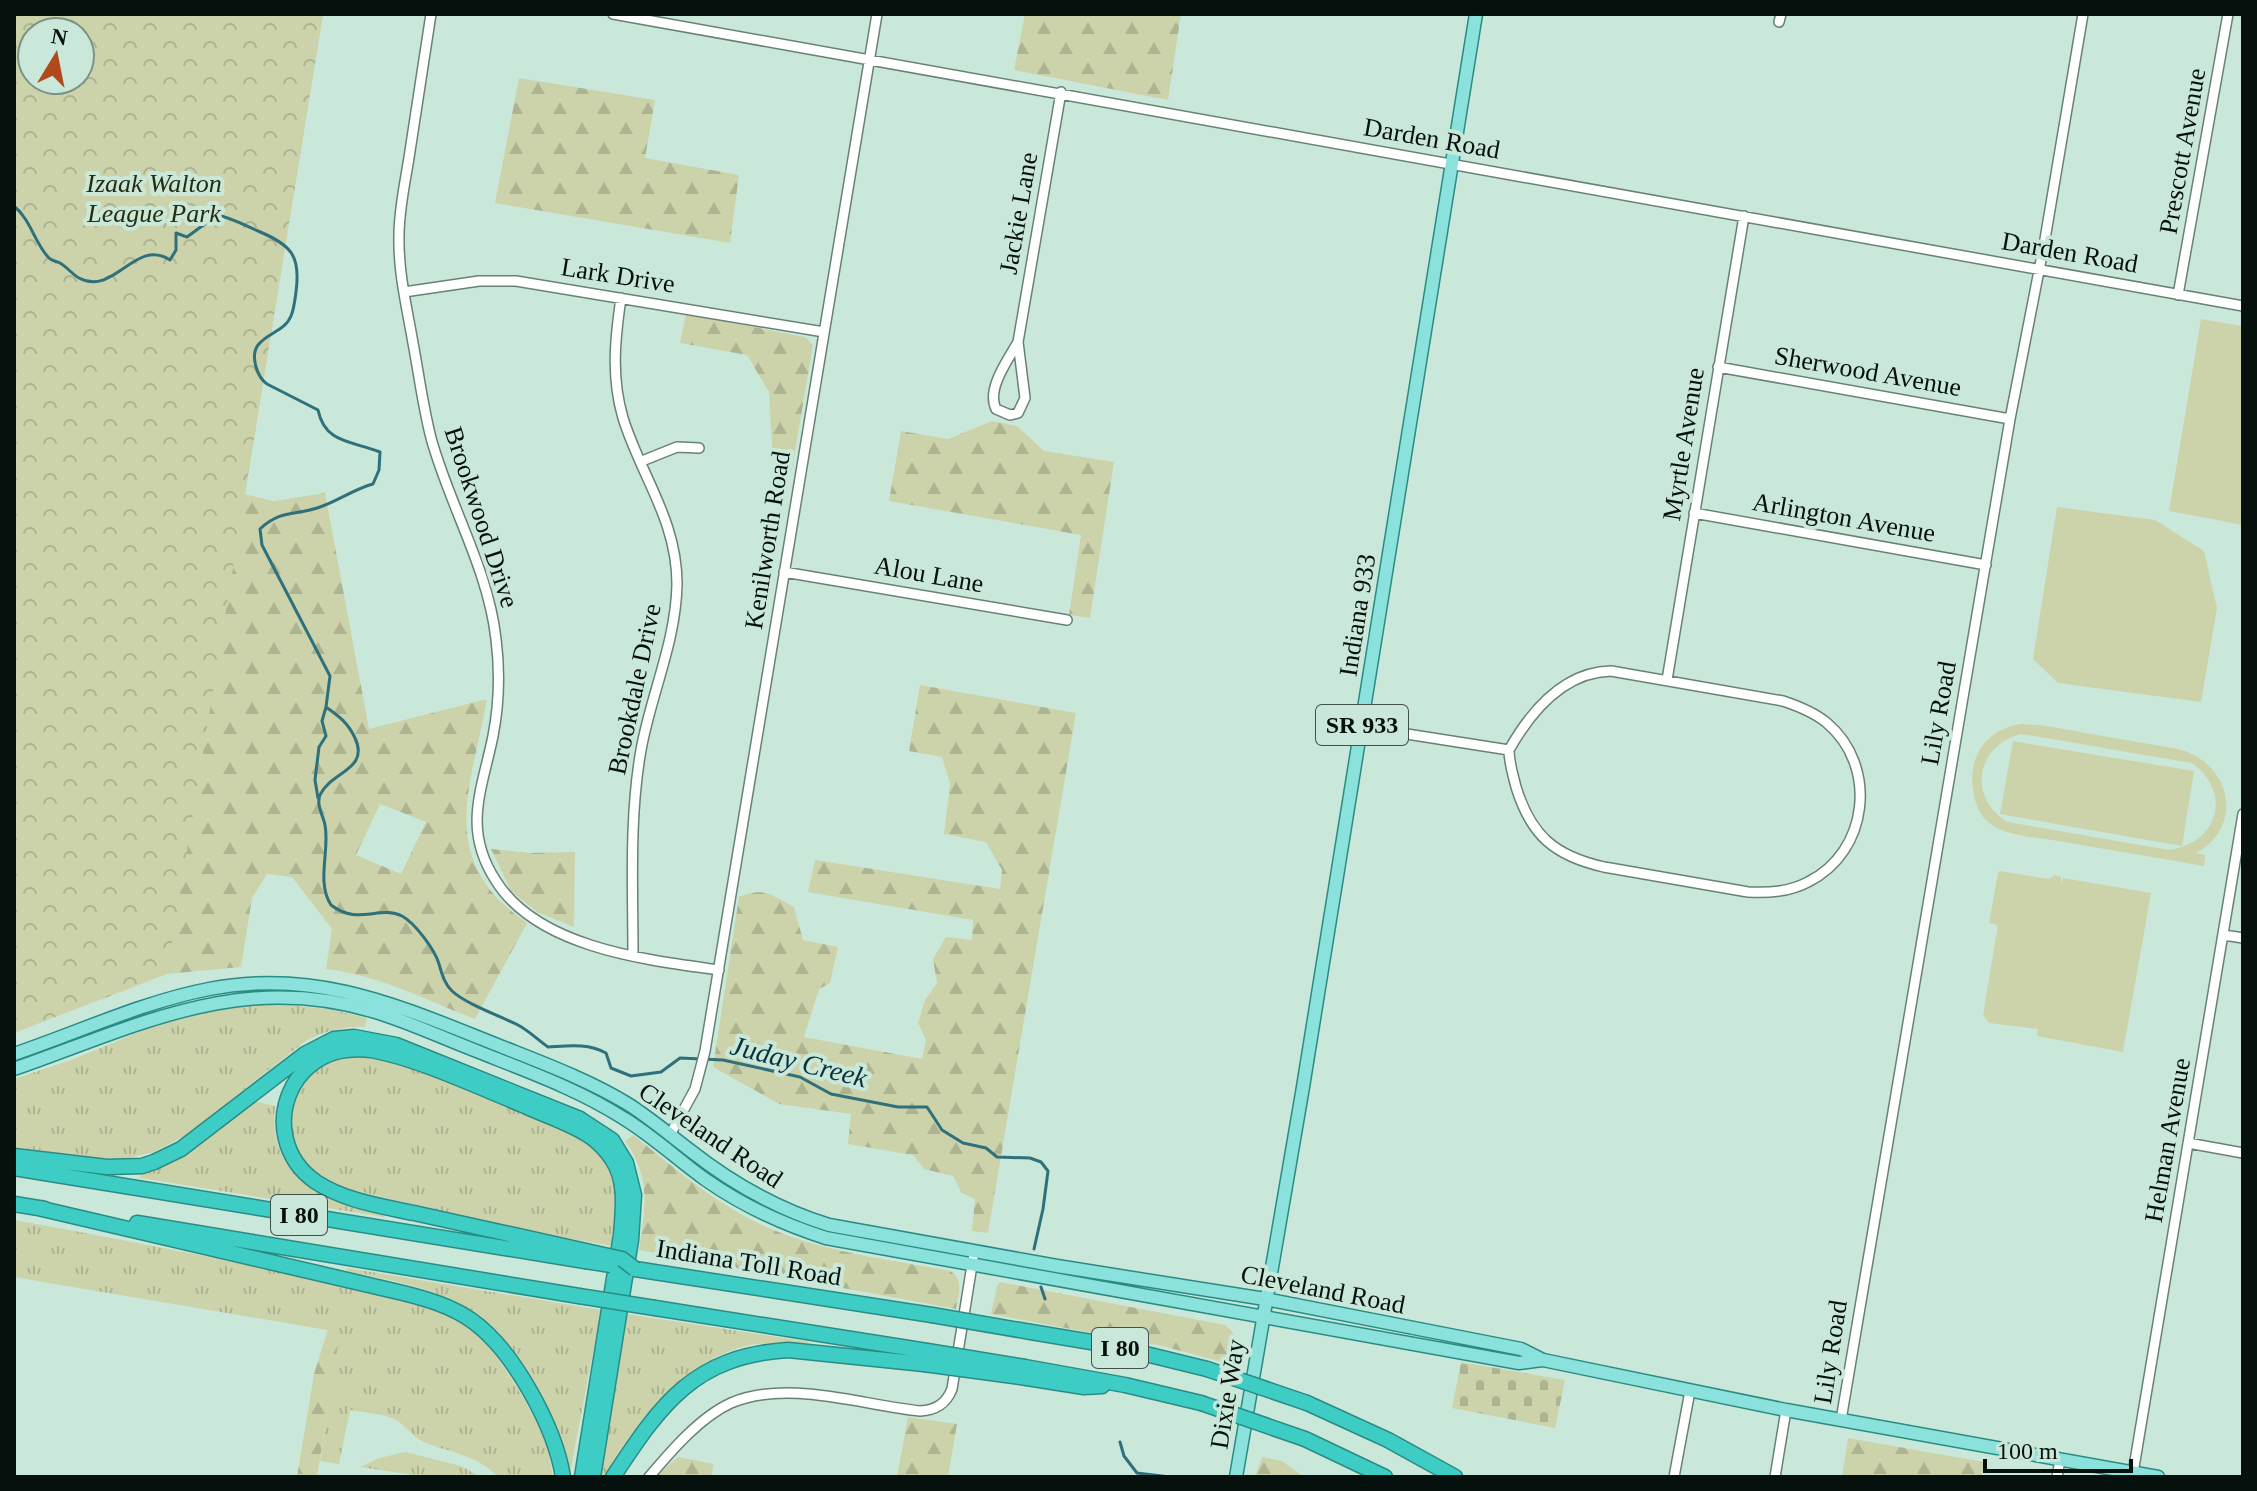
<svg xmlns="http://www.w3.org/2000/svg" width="2257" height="1491" font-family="'Times New Roman',serif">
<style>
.grass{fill:url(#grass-tufts)}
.forest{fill:url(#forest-firs);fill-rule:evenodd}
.cemetery{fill:url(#cemetery-stones)}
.park{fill:url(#park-crowns);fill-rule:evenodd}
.pitch{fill:#ccd3aa;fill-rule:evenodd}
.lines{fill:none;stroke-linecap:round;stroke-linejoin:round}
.stream{stroke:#2e707c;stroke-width:3}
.minor-casing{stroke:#678275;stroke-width:12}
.major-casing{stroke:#2a8b84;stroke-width:15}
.highway-casing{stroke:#2a8b84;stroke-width:17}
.minor{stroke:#fff;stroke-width:9}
.major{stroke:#8be1dc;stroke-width:12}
.highway{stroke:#3ecdc5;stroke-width:14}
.highway-bridge-casing{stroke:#2a8b84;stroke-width:17;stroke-linecap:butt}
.highway-bridge{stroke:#3ecdc5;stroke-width:14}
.labels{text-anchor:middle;stroke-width:8;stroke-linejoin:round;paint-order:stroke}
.shield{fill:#cae8da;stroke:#41514a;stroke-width:2}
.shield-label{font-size:24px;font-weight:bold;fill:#06100c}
.street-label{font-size:26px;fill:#06100c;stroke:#cae8da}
.park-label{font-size:26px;font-style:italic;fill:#282c0f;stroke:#cae8da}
.water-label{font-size:28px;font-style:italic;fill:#07333c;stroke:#cae8da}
</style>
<defs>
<pattern id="grass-tufts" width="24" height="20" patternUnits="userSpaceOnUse" patternTransform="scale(2)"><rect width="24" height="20" fill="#ccd3aa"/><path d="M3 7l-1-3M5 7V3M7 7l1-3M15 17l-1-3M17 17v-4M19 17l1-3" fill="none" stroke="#aeb491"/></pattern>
<pattern id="forest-firs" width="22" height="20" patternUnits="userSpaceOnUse" patternTransform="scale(2)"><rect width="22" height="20" fill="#ccd3aa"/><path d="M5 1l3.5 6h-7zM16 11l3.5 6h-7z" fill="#aeb491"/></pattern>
<pattern id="cemetery-stones" width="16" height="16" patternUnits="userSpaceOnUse" patternTransform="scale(2)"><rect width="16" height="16" fill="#ccd3aa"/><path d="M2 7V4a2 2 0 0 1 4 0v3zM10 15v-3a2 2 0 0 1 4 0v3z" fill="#aeb491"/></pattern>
<pattern id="park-crowns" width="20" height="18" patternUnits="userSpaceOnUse" patternTransform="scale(2)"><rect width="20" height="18" fill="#ccd3aa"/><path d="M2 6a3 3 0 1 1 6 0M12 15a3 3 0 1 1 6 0" fill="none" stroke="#aeb491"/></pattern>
</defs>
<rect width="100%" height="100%" fill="#cae8da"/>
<path class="grass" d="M273 1004 330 1009 367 1018 365 1027C343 1026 327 1031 307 1040L186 1135 154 1152 118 1160 97 1159 14 1147V1079L71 1060 166 1021 230 1006Z
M343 1055 374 1056 408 1067 540 1118 589 1144 606 1162 616 1189 612 1246 538 1233 352 1190C339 1186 325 1181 314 1171 281 1144 285 1095 315 1068 323 1062 334 1059 343 1055Z
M254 1101 275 1106C268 1182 324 1198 384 1213V1217L140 1178 141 1173C185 1161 218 1128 254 1101Z
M14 1220C120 1239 225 1259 330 1283 374 1293 438 1301 473 1330 496 1348 538 1419 547 1447 550 1457 551 1467 553 1477H498C478 1455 450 1453 424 1442 412 1437 405 1424 394 1419 382 1413 363 1413 350 1410L339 1464 320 1461 339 1332 14 1277Z
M347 1268 601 1310 570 1473C564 1438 551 1413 533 1383 521 1364 510 1343 494 1327 454 1290 397 1282 346 1271Z
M627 1314 810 1342C794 1348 769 1341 750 1345 679 1362 639 1419 603 1477H599Z
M406 1452 461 1466 481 1477H426L360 1467 379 1458Z"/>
<path class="forest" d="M14 14H323L245 494 274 501 325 493 369 729 487 699C471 789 435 860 527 923L475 1019C426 1000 378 975 326 969L332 929 292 877 267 874 252 898 241 967 167 974 169 960 15 343ZM32 32H80V80H32ZM380 804 426 822 401 874 356 855Z
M1025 14H1181L1168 100 1014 70Z
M519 78 655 100 645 158 739 175 730 243 495 203Z
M686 314 805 337 813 345 792 469 773 465 769 392 747 355 680 343Z
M992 421 1017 426 1044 451 1114 462 1090 618 1069 615 1081 535 889 501 901 431 948 439Z
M920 685 1076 713 988 1233 972 1231 975 1199 962 1193 953 1176 924 1169 913 1155 848 1144 851 1114 779 1104 713 1067 739 897C765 887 770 894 794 907L803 940 838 947 830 983 819 989 804 1037 922 1059 926 1040 918 1023 925 1000 937 983 933 959 946 937 972 940 973 920 808 892 815 860 1000 889 1002 870 986 842 944 834 950 784 942 757 909 751Z
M491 849 532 853 575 852 574 927 537 912 511 891Z
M633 1135C670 1164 706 1196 748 1218 810 1251 882 1258 950 1271 965 1280 958 1295 956 1309L639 1250C645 1208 652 1178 625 1141Z
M1000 1282 1225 1325C1241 1338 1237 1347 1234 1365L1158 1345 991 1314 997 1286Z
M328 1329 340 1332 317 1477H297L314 1374Z
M908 1417 957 1424 948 1477H897Z
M1848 1438 1984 1462 1981 1477H1842Z
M678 1457 714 1464 711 1477H655Z
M1262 1457 1282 1461 1304 1477H1255Z"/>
<path class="cemetery" d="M1461 1362 1565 1380 1555 1428 1452 1408Z"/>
<path class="park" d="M14 14H323L167 974 14 1033ZM32 32H80V80H32Z"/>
<path class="pitch" d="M2201 319 2243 326V525L2169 511Z
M2057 507 2155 520 2204 551 2217 608 2201 702 2058 683 2033 659Z
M2021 724 2040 725 2178 749C2230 762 2246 825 2196 853L2205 855 2204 866C2155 858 2107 849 2058 841 2038 837 2010 837 1992 825 1982 819 1976 807 1974 795 1966 759 1985 729 2021 724ZM2021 734 2192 763C2233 793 2218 843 2169 850L2008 822C1967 798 1976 745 2021 734Z
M2013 741 2194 771 2182 846 2000 814Z
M2000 871 2049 879 2055 875 2061 877V884L2063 878 2151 893 2123 1052 2037 1036 2038 1029 1989 1023 1983 1015 1998 925 1989 923 1998 873Z"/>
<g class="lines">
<path class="stream" d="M14 163V167
M14 206C31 220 35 244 49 258 53 262 54 260 60 263 67 267 72 274 79 278 114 297 136 237 170 260L176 250V233L187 237 217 215C232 218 244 225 258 231 291 245 301 255 296 292 295 299 294 309 291 316 285 331 267 333 258 345 250 356 257 377 267 384L318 410C325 444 353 441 380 452L379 470 373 484C354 489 338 501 320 507 296 516 281 509 260 529L262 545 330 676 326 707C340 717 348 723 355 738 370 770 330 772 320 795 316 805 323 815 325 825 330 850 316 882 331 905 358 926 379 905 402 916 415 923 435 950 439 964 442 974 444 983 452 991 466 1004 500 1016 518 1025 529 1031 537 1039 548 1047 568 1046 587 1043 606 1053L611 1068 631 1076 661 1072 680 1058 723 1060 800 1077 831 1094 898 1107H927L942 1130 963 1143 986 1148 997 1157 1030 1158 1041 1162 1048 1171 1043 1209 1034 1249
M318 798 315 780 319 747 326 736 322 721 326 707
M1041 1287 1045 1299
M1120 1442 1124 1456 1137 1473 1170 1477"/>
<g class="minor-casing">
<path id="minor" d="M431 14C424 60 417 106 410 151 406 179 399 207 399 235 398 272 407 308 413 343 419 375 423 407 431 438 450 507 488 568 496 639 500 671 499 705 493 736 482 790 462 829 496 881 538 948 647 960 719 970
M613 14C1157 107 1699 212 2243 306
M1779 22 1781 14
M404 292 479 281H516L824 332
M2178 295 2228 14
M621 298C615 339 611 377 623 418 641 476 677 520 677 584 676 642 651 694 641 750 629 818 633 888 633 956
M1018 342 1025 398 1018 413 1010 415 996 409C986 389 1008 360 1018 342L1061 92
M1718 367 2010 419
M642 461 677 447 699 448
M1694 513 1986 565
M784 572 1067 620
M1611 671 1783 701C1798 706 1814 712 1827 723 1878 766 1869 852 1808 882 1789 892 1769 893 1748 892L1604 867C1555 856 1531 836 1516 787 1513 775 1509 763 1509 750 1531 711 1564 672 1611 671Z
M1667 680 1744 216
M1362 727 1509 750
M2224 935 2243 938
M670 1135 695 1089 705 1051 877 14
M2188 1143 2243 1153
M1841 1420 2010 419 2044 245 2083 14
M2133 1473 2243 814
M649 1477C671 1451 700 1417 731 1403 786 1379 862 1405 920 1411 936 1410 946 1404 952 1389L973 1259
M1674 1477 1690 1391
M1775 1477 1786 1410
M2057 1477 2060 1460"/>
</g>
<g class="major-casing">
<path id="major" d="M14 1054C79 1032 142 1002 209 989 316 968 399 1006 495 1044 540 1062 587 1079 628 1104 650 1118 670 1135 691 1151 733 1184 777 1209 829 1225L1057 1266 1265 1299 1521 1349 1543 1360 1786 1410 2158 1477
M14 1069C135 1027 240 971 372 1011 407 1021 440 1037 474 1050 524 1070 578 1089 623 1118 653 1136 678 1160 706 1180 743 1206 782 1224 826 1238L1519 1363 1542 1360
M1236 1477 1303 1087 1476 14"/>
</g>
<g class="highway-casing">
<path id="highway" d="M14 1156 107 1167 142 1166 154 1162 181 1149 305 1054 334 1039 354 1037 396 1045 580 1119 612 1140 626 1163 634 1195 631 1240 593 1477
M14 1168 585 1261
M14 1204 45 1209
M38 1208 403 1293C427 1299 451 1306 471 1320 513 1349 555 1427 563 1477
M137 1223 579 1296
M635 1269 932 1315
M655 1308 927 1351
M1031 1332 1109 1345 1207 1369
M1025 1367 1125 1385 1201 1403
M1027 1378 1084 1387 1102 1386
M1307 1403 1388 1440 1455 1477
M1305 1439 1385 1477
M582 1477 621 1235C623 1209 627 1181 612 1159 606 1150 599 1143 591 1137 571 1123 546 1116 525 1106 481 1088 417 1058 371 1050 363 1049 355 1049 346 1050 325 1052 304 1066 293 1086 275 1120 284 1160 316 1182 345 1201 381 1206 414 1213 471 1226 529 1238 586 1251
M613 1477C661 1404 694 1356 788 1350L924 1364"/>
</g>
<use href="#minor" class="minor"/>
<use href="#major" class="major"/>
<use href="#highway" class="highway"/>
<g class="highway-bridge-casing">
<path id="highway-bridge" d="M586 1251 622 1259 635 1269
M585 1261 611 1265
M579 1296 655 1308
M932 1315 1031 1332
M927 1351 1025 1367
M924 1364 1027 1378
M1207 1369 1307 1403
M1201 1403 1305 1439"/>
</g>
<use href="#highway-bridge" class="highway-bridge"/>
</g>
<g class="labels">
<g class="shield">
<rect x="1316" y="705" width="92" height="40" rx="6"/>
<rect x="271" y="1195" width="56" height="40" rx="6"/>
<rect x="1092" y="1328" width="56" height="40" rx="6"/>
</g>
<g class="shield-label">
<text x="1362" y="733">SR 933</text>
<text x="299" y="1223">I 80</text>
<text x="1120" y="1356">I 80</text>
</g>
<g class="street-label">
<text transform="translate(1432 138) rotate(10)" y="9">Darden Road</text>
<text transform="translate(2182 151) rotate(-80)" y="9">Prescott Avenue</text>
<text transform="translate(1018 213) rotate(-80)" y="9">Jackie Lane</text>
<text transform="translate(2070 252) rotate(10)" y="9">Darden Road</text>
<text transform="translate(618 275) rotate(9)" y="9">Lark Drive</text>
<text transform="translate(1868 371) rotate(10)" y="9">Sherwood Avenue</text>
<text transform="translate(1683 444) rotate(-81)" y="9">Myrtle Avenue</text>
<text transform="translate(482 517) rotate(72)" y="9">Brookwood Drive</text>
<text transform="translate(1844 517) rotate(10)" y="9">Arlington Avenue</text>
<text transform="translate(767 540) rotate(-81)" y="9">Kenilworth Road</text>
<text transform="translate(929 574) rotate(10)" y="9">Alou Lane</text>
<text transform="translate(1357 615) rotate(-81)" y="9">Indiana 933</text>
<text transform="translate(634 689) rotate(-78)" y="9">Brookdale Drive</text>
<text transform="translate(1938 713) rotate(-80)" y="9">Lily Road</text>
<text transform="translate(711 1135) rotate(34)" y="9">Cleveland Road</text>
<text transform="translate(2167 1140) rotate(-80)" y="9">Helman Avenue</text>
<text transform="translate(749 1262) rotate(9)" y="9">Indiana Toll Road</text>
<text transform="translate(1323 1289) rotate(11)" y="9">Cleveland Road</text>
<text transform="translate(1830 1352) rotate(-81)" y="9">Lily Road</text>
<text transform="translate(1227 1394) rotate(-81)" y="9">Dixie Way</text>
</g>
<g class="park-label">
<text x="154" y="192">Izaak Walton<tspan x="154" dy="30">League Park</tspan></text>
</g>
<g class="water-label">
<text transform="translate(799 1061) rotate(14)" y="10">Juday Creek</text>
</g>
</g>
<rect width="2257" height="1491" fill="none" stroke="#06100c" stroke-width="32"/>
<g transform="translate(56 56) rotate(10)"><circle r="38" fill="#cae8da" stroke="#7c9288" stroke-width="2"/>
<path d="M0-6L14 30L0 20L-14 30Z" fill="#b04a1c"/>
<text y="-12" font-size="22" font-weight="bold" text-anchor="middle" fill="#06100c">N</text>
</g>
<path d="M1985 1459v12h146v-12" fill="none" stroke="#06100c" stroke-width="4"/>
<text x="1997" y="1459" font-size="24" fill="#06100c" stroke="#cae8da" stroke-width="6" paint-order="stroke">100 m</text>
</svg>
